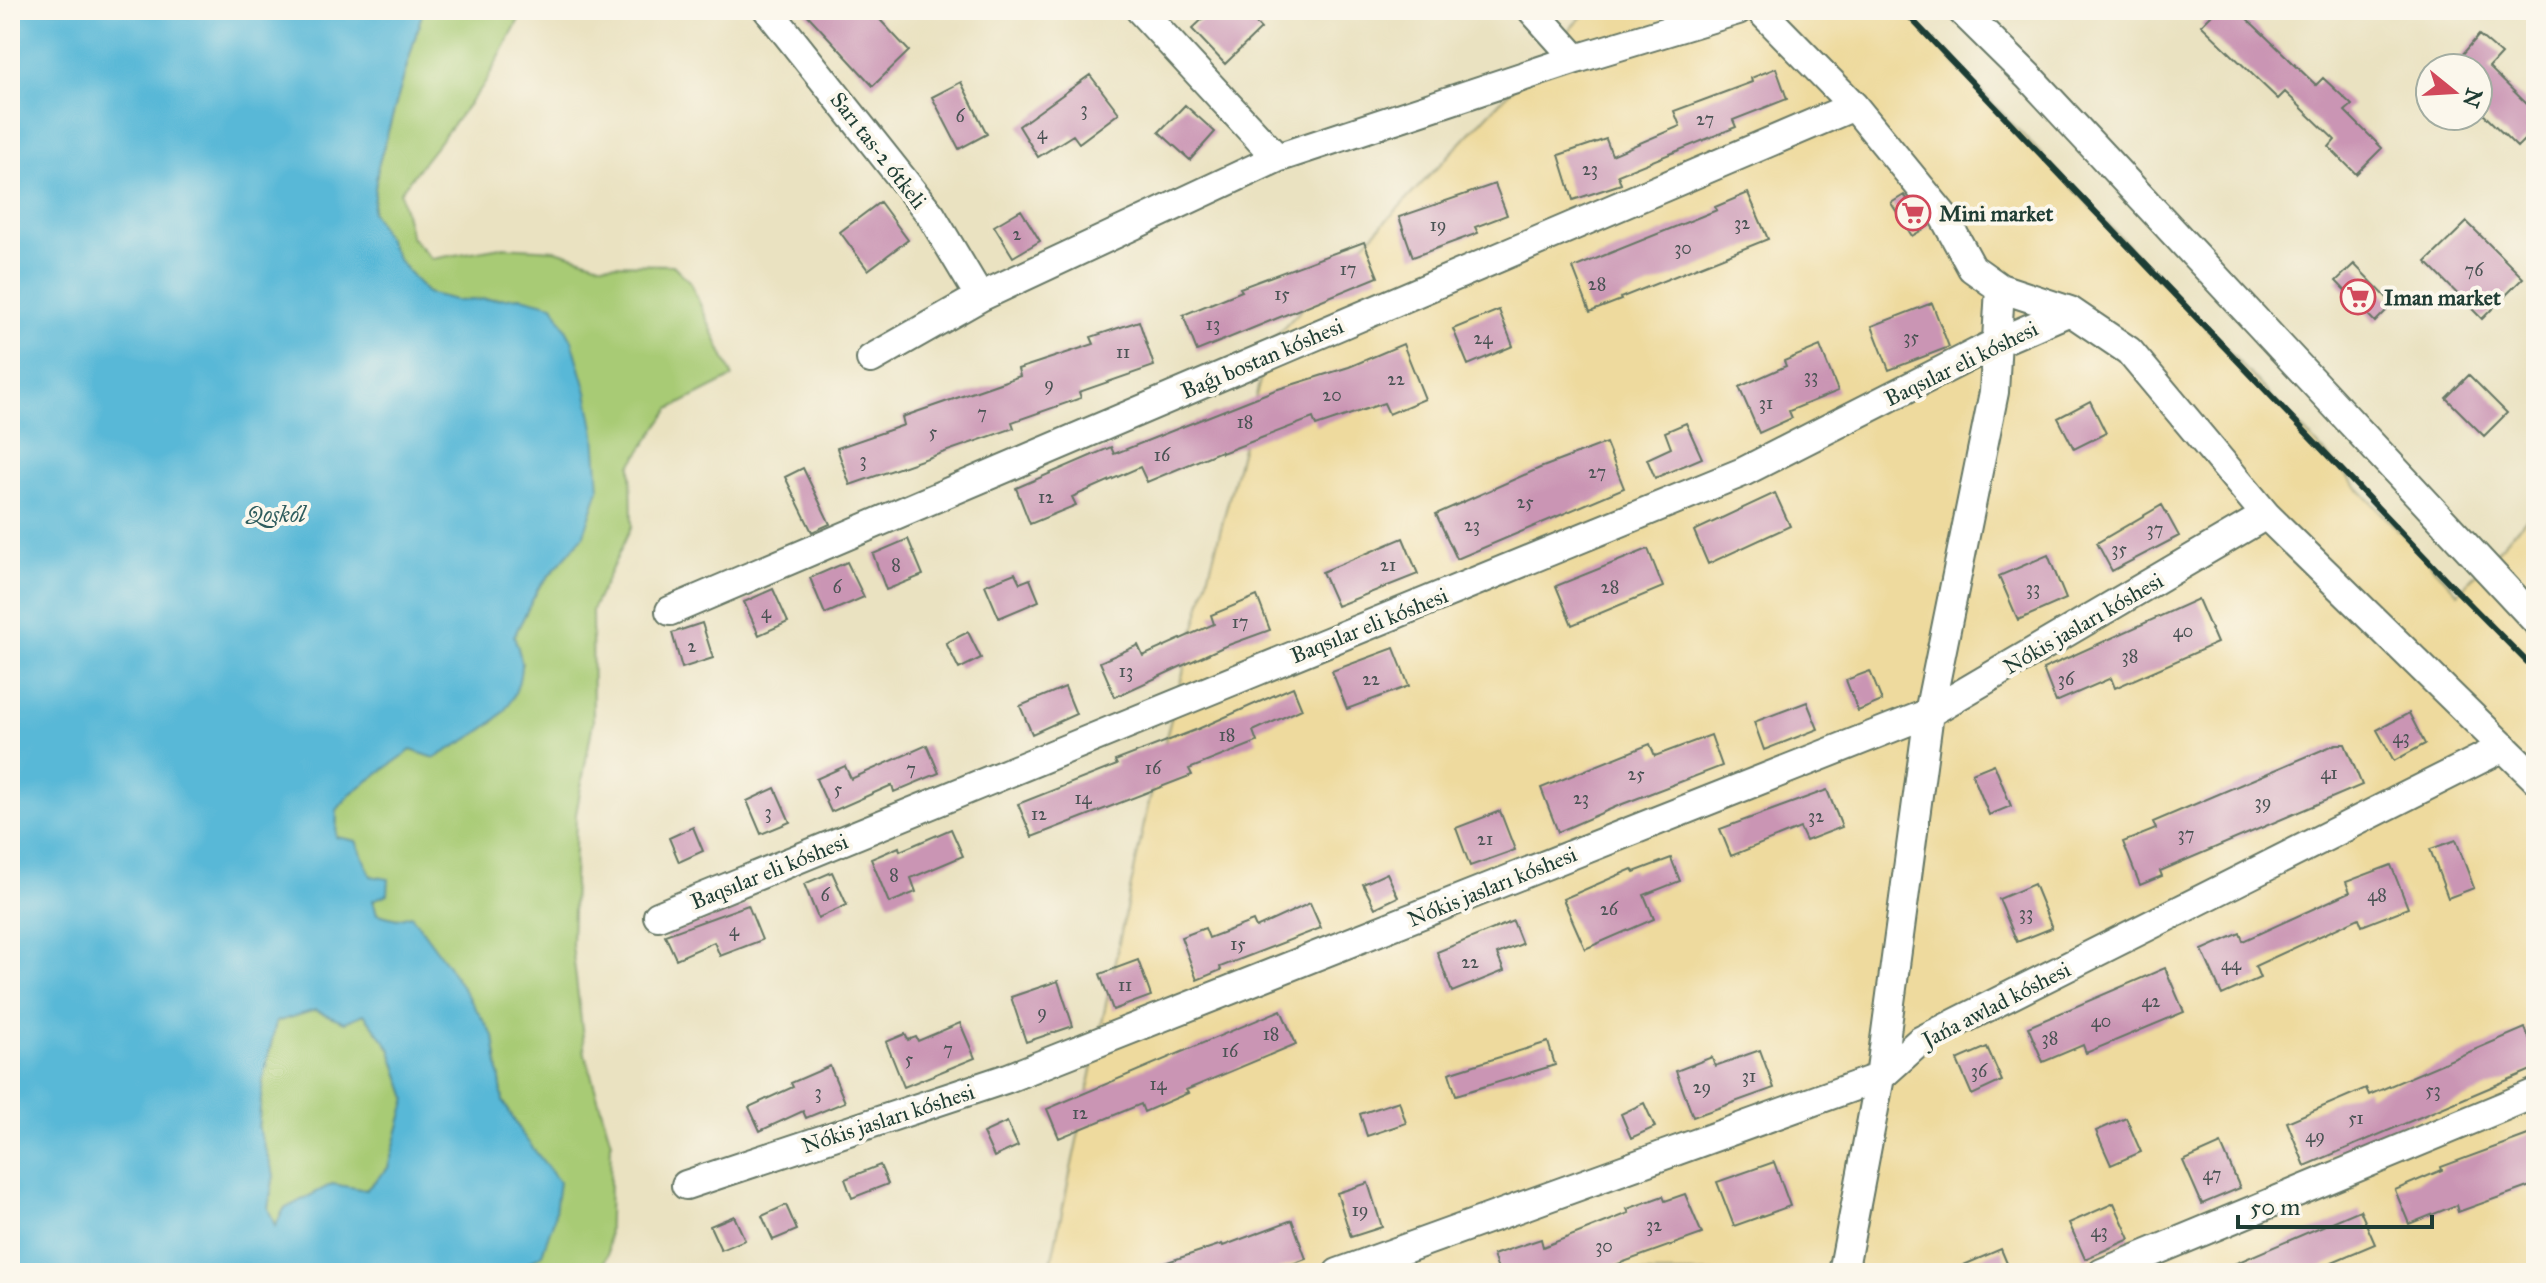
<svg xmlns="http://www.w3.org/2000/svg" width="2546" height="1283" font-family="'IM FELL Great Primer',serif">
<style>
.green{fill:#a8cb74;stroke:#648454;stroke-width:2}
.sand{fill:#eeda9e;stroke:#868c69;stroke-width:2}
.water{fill:#59b8d7;stroke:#3c7a86;stroke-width:2;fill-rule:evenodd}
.building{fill:#ca95b4}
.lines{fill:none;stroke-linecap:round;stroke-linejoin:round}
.street-casing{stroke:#667765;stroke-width:32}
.street{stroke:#fff;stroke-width:28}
.rail{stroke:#1f3d34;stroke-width:6}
.labels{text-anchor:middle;stroke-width:8;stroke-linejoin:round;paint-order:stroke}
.number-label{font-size:18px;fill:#4a5354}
.street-label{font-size:22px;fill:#1f3d34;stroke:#fbf7ec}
.poi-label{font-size:22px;font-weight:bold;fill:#1f3d34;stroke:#fbf7ec;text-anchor:start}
.water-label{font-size:24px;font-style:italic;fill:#2e5c5d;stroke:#fbf7ec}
</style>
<rect width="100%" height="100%" fill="#fbf7ec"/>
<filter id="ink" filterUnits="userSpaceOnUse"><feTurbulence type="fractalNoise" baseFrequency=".0125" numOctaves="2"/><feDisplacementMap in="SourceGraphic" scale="16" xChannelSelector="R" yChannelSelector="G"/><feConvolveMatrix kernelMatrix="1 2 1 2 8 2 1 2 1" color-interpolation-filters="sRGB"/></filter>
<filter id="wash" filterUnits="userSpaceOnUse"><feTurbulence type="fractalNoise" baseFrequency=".006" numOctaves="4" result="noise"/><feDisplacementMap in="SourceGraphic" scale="32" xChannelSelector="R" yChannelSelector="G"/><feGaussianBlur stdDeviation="1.8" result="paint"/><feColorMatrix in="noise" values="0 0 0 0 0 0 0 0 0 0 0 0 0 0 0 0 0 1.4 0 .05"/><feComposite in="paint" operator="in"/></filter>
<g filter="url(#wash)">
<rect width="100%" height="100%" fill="#eae2c1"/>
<path class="green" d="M423 10H524L486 82 400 192 411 237 432 259 501 247 556 250 600 264 673 265 690 282 733 377 670 409 631 465 632 526 592 610 593 722 576 814 572 945 585 1054 611 1142 608 1254 599 1273H512L542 1254 522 1134 503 1101 494 1037 397 919 377 914 373 900 371 876 356 841 336 837 337 809 350 794 411 750 435 758 494 722 522 664 514 636 539 587 583 537 522 297 459 301 427 293 399 261 372 212 378 166Z
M315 1010 345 1022 364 1014 390 1048 407 1098 388 1168 366 1190 332 1184 275 1227 268 1208 274 1175 258 1128 263 1079 276 1022Z"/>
<path class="sand" d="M1588 10H1904L2458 593 2536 508V1273H1049L1147 810 1270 342Z"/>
<path class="water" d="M10 10H423L378 166 372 212 399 261 427 293 459 301 522 297 553 305 572 340 587 392 595 433 599 489 583 537 539 587 514 636C517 645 522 657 521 666 518 719 475 734 435 758L411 750 350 794 337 810 336 837 356 841 371 876 389 879 388 894 373 900 377 914 397 919 411 915 447 964 494 1037 503 1101 522 1134 559 1182 554 1219 542 1254 512 1273H10ZM315 1010 345 1022 364 1014 390 1048 407 1098 388 1168 366 1190 332 1184 284 1209 275 1226 268 1208 274 1175 258 1128 263 1079 276 1022Z"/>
<g id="blocks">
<path class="building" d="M803 10H871L909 51 873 86Z
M1212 10H1243L1261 29 1225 64 1192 29Z
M2216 10H2238L2316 85 2323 78 2352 105 2345 111 2382 148 2356 174 2329 147 2335 140 2285 92 2278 99 2201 25Z
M2479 35 2501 54 2489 67 2536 113V128L2517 147 2478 109V68H2451Z
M1776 68 1787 99 1733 120 1736 127 1618 175 1621 184 1573 200 1559 155 1606 139 1612 155 1680 126 1674 111 1752 82 1751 78Z
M1090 75 1119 113 1079 143 1073 135 1038 157 1019 126Z
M961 82 987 134 959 149 932 97Z
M1185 105 1215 132 1190 160 1159 132Z
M1495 184 1507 215 1475 227 1478 233 1413 257 1399 217Z
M1748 193 1768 239 1620 298 1621 300 1590 312 1573 268 1717 210 1715 207Z
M1904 195 1929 226 1912 236 1891 203Z
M880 202 908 240 868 270 840 232Z
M1021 210 1040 241 1013 257 994 226Z
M2467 222 2523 278 2482 319 2426 262Z
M1364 242 1378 277 1197 351 1183 315 1242 291 1240 288Z
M2354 264 2393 304 2375 322 2336 281Z
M1932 303 1949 347 1889 370 1872 326Z
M1499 310 1513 346 1468 365 1453 329Z
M1139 321 1154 366 1079 392 1081 398 1012 422 1014 428 850 485 837 448 904 425 902 417 1020 376 1018 369 1094 344 1091 337Z
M1403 344 1425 399 1389 414 1384 403 1316 426 1313 418 1222 453 1221 451 1147 482 1140 467 1072 497 1076 505 1030 524 1016 488 1111 447 1114 454 1275 390 1349 367Z
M1820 346 1838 391 1789 411 1792 418 1759 433 1739 387 1786 366 1784 361Z
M2469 375 2507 413 2484 436 2446 398Z
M2090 401 2106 433 2074 449 2058 418Z
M1686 423 1702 458 1655 478 1647 459 1671 448 1665 432Z
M1606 443 1624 488 1457 559 1436 514 1540 468Z
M803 468 830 524 812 532 785 477Z
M1775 493 1790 526 1708 564 1694 531Z
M2162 505 2179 536 2112 571 2097 543Z
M1403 538 1418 574 1337 606 1322 572Z
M908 539 923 575 886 590 873 554Z
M1648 549 1663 587 1572 625 1556 586Z
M2048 555 2066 599 2018 620 1999 576Z
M847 562 864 597 825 614 810 578Z
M1015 573 1020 583 1030 579 1039 601 999 618 985 585Z
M773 589 788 622 759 635 744 602Z
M1257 596 1270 630 1223 647 1115 697 1100 662 1138 645 1143 656 1214 624 1211 615Z
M2198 599 2217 643 2115 688 2111 678 2056 702 2043 669Z
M702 623 713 658 682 668 672 633Z
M968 632 981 658 959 669 946 643Z
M1394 648 1409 686 1347 709 1332 671Z
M1870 671 1882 701 1858 711 1846 680Z
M1065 687 1076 714 1032 734 1020 706Z
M1293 687 1302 709 1253 731 1257 742 1189 769 1192 775 1032 837 1018 804 1117 765 1115 761 1198 729Z
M1807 702 1818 729 1764 750 1754 722Z
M2409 713 2425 744 2394 761 2377 730Z
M1711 735 1722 766 1620 805 1558 832 1541 788 1650 744 1655 756Z
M2336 744H2345L2362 785 2160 871 2162 876 2140 885 2123 842 2156 829 2153 822Z
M927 745 939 773 894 792 892 785 831 812 816 779 845 766 851 779Z
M1994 764 2011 806 1989 815 1972 773Z
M775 788 790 822 761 834 747 801Z
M1827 790 1842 827 1806 841 1800 828 1731 856 1720 829Z
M1500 811 1515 850 1470 866 1456 828Z
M693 827 703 851 679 862 669 838Z
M951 829 963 856 911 878 916 892 889 903 871 859 899 847 900 851Z
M2456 840 2474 888 2448 898 2430 849Z
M1671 858 1680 881 1644 895 1654 919 1585 949 1563 899 1632 869 1634 872Z
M2391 865 2408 908 2362 926 2359 918 2255 966 2260 978 2222 995 2202 950 2240 933 2243 941 2350 892 2346 882Z
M832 872 847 905 818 918 804 884Z
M1387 873 1398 897 1375 908 1363 884Z
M2034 884 2052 928 2017 942 1999 899Z
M1310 903 1321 928 1220 967 1221 970 1197 980 1181 937 1205 928 1209 938 1253 921 1256 928Z
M748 905 762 940 720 956 714 942 676 959 665 935Z
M1513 921 1522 944 1497 954 1504 971 1452 992 1437 952Z
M1138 960 1151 996 1113 1010 1100 974Z
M2165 968 2184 1012 2086 1053 2083 1045 2043 1062 2028 1027Z
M1058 981 1073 1026 1026 1042 1011 997Z
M1281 1010 1296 1044 1186 1090 1188 1093 1144 1112 1141 1104 1059 1138 1047 1109Z
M960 1023 975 1058 904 1087 886 1042 905 1034 908 1040 916 1037 918 1041Z
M2525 1028 2536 1054V1068L2305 1166 2287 1122 2366 1088 2369 1095Z
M1548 1042 1555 1065 1456 1095 1449 1073Z
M1987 1047 2002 1081 1972 1095 1957 1060Z
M1760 1050 1774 1088 1693 1117 1676 1071 1712 1057 1715 1066Z
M830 1066 845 1102 806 1118 803 1111 760 1131 749 1107 793 1087 791 1083Z
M1399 1101 1406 1123 1367 1136 1360 1114Z
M1644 1103 1655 1127 1631 1138 1621 1114Z
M2126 1118 2141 1152 2111 1165 2096 1131Z
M1007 1122 1018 1146 994 1157 983 1133Z
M2536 1132V1184L2458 1212 2456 1205 2409 1224 2395 1190 2442 1170 2441 1167Z
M2221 1144 2240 1188 2202 1204 2183 1161Z
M1774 1162 1790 1206 1734 1226 1717 1182Z
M880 1165 888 1184 852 1198 845 1179Z
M1368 1183 1382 1227 1351 1237 1337 1193Z
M1685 1194 1702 1234 1593 1273H1499L1493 1255 1541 1239 1543 1247 1629 1213 1627 1209 1663 1196 1665 1201Z
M2114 1203 2130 1239 2085 1259 2069 1223Z
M786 1205 797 1230 773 1240 762 1216Z
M2360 1210 2375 1244 2306 1273H2213Z
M734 1216 745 1240 721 1250 710 1226Z
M1292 1220 1306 1259 1268 1273H1146V1269L1222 1244 1223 1246Z
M2001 1249 2011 1273H1945Z"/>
</g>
</g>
<g filter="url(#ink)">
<use href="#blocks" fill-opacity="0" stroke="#667765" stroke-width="2"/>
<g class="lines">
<g class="street-casing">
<path id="street" d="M768 10 931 215 980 297
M1140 10 1277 158
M1532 10 1576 59
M1760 10 1854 106 1943 215 1972 268 2000 288 2070 311 2129 351 2266 515 2536 779
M1961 10 2028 76 2536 621
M871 359 980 297 1277 158 1576 59 1738 10
M670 611 1854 106
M658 916 1743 472 1998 342 2070 311
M686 1185 1008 1078 1929 713 2266 515
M1338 1273 1880 1077 1920 1041 2504 747
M1843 1273 1880 1077 1929 713 1994 392 2000 288
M2102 1273 2536 1093"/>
</g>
<use href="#street" class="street"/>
<path class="rail" d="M1903 10 2459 593 2536 671"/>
</g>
</g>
<defs>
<g id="supermarket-ring" transform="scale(1.8)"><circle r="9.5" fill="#fbf7ec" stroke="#d1495b" stroke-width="1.5"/><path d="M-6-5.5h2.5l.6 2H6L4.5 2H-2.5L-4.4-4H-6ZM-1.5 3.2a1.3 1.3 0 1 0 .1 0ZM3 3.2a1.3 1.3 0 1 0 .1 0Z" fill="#d1495b"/></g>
</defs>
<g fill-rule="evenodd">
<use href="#supermarket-ring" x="1913" y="213"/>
<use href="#supermarket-ring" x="2358" y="297"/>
</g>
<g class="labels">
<g class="number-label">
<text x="1084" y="115">3</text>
<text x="960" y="122">6</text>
<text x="1705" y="125">27</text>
<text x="1042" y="139">4</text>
<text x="1590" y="175">23</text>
<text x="1742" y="229">32</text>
<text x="1438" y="231">19</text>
<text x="1017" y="240">2</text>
<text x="1683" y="254">30</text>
<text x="1348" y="275">17</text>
<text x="2474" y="276">76</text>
<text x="1597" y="290">28</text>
<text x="1282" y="300">15</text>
<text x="1213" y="330">13</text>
<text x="1911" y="343">35</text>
<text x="1483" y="344">24</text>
<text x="1123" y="358">11</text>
<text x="1811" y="382">33</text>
<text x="1396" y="385">22</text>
<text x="1049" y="390">9</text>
<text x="1332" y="401">20</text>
<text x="1766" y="409">31</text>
<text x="982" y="419">7</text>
<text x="1245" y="428">18</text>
<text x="933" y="438">5</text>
<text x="1162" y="461">16</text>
<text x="863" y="466">3</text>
<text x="1597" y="478">27</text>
<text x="1046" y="503">12</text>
<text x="1525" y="508">25</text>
<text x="1472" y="531">23</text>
<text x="2155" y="535">37</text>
<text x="2119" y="555">35</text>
<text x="896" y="571">8</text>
<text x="1388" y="571">21</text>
<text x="837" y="593">6</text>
<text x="1610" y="593">28</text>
<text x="2033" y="594">33</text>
<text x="766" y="618">4</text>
<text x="1240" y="628">17</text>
<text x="2183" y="637">40</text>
<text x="692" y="652">2</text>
<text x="2130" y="662">38</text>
<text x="1126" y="677">13</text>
<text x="1371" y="685">22</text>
<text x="2066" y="685">36</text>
<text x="1227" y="741">18</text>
<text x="2401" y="743">43</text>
<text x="1153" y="774">16</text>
<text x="911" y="775">7</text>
<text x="2329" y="779">41</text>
<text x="1636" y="780">25</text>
<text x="838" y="795">5</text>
<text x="1083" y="804">14</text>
<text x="1581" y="804">23</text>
<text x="2263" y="808">39</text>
<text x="768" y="818">3</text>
<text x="1039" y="820">12</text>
<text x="1816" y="822">32</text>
<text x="2186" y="840">37</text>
<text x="1485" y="845">21</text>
<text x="894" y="881">8</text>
<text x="825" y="901">6</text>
<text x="2377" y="901">48</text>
<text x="1609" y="915">26</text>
<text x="2026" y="919">33</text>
<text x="734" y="936">4</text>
<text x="1238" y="950">15</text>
<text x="1470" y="968">22</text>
<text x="2231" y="970">44</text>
<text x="1125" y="991">11</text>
<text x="2151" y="1007">42</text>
<text x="1042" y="1018">9</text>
<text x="2101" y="1027">40</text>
<text x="1271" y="1040">18</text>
<text x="2050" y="1044">38</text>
<text x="948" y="1055">7</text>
<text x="1230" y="1057">16</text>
<text x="909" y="1065">5</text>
<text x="1979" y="1077">36</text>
<text x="1749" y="1082">31</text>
<text x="1158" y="1090">14</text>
<text x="1702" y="1093">29</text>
<text x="2433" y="1096">53</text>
<text x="818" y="1098">3</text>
<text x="1080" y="1119">12</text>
<text x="2356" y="1124">51</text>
<text x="2315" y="1142">49</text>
<text x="2212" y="1180">47</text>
<text x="1360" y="1216">19</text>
<text x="1654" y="1231">32</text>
<text x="2099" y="1237">43</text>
<text x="1604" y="1252">30</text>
</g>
<g class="street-label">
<text transform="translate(879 150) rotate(52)" y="8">Sarı tas-2 ótkeli</text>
<text transform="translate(1262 358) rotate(-23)" y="8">Baǵı bostan kóshesi</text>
<text transform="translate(1961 363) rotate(-26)" y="8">Baqsılar eli kóshesi</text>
<text transform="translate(2083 623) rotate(-30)" y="8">Nókis jasları kóshesi</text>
<text transform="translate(1369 625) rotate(-22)" y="8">Baqsılar eli kóshesi</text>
<text transform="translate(769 871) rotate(-22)" y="8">Baqsılar eli kóshesi</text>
<text transform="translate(1492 886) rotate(-22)" y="8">Nókis jasları kóshesi</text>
<text transform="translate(1996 1004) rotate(-27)" y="8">Jańa awlad kóshesi</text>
<text transform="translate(888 1118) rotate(-18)" y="8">Nókis jasları kóshesi</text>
</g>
<g class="poi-label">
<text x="1939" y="221">Mini market</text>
<text x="2384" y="305">Iman market</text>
</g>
<g class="water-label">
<text x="276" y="522">Qoskól</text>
</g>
</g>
<rect width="2546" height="1283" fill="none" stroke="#fbf7ec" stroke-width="40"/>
<g transform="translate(2454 92) rotate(108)"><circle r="38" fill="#fbf7ec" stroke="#a3ada2" stroke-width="2"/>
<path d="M0-6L14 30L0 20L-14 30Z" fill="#d1495b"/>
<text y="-12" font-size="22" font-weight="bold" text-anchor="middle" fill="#1f3d34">N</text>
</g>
<path d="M2238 1215v12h194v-12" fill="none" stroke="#1f3d34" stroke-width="4"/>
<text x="2250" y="1215" font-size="24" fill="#1f3d34" stroke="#fbf7ec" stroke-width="6" paint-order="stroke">50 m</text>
</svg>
